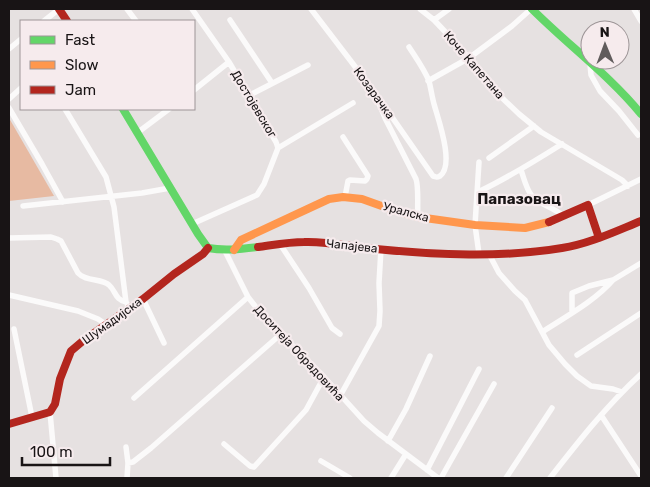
<svg xmlns="http://www.w3.org/2000/svg" width="650" height="487" font-family="Rubik,sans-serif">
<style>
.green{fill:#e7baa2}
.lines{fill:none;stroke-linecap:round;stroke-linejoin:round}
.street{stroke:#fbfafa;stroke-width:5.5}
.fast{stroke:#63d668;stroke-width:8}
.slow{stroke:#ff974d;stroke-width:8}
.jam{stroke:#b3261e;stroke-width:8}
.labels{text-anchor:middle;stroke-width:4.5;stroke-linejoin:round;paint-order:stroke}
.street-label{font-size:12px;fill:#181415;stroke:#f6ebed}
.quarter-label{font-size:15px;font-weight:bold;fill:#181415;stroke:#f6ebed}
</style>
<rect width="100%" height="100%" fill="#e6e1e1"/>
<path class="green" d="M9 118 54 196 9 201Z"/>
<g class="lines">
<path class="street" d="M127 9 136 21
M311 9 376 94 433 176C437 177 436 178 440 176 455 165 438 119 434 104 432 97 431 89 429 81 424 69 416 58 409 47
M420 9 434 20 452 39 469 58 482 78 499 95 519 114 541 132 622 180 628 186
M634 9 641 21
M230 20 272 83
M434 20 449 9
M44 21 59 9
M9 49 21 39
M590 64 591 75 600 91 619 111 638 135
M428 81 469 58 512 26 531 9
M194 90 229 62
M248 96 308 65
M9 99 21 88
M378 101 385 118 416 179C419 188 417 206 418 217
M9 108 42 164 63 202
M65 109 106 177 114 207 126 302 130 309
M137 133 169 109
M343 137 368 176 367 179 365 181 350 180 348 181 345 197
M278 148 353 103
M489 158 534 126
M521 170C524 178 526 189 532 196 540 205 554 207 563 216
M478 192C508 178 535 161 562 144
M588 205 641 179
M23 206 142 193 170 188
M192 224 257 195 264 184 278 148 276 142 229 62 192 9
M9 238 51 237 57 239 61 241 78 273C86 282 102 278 109 285 116 291 115 300 126 302
M280 244 309 288 332 328 340 334
M225 251 248 297 263 316 324 377 364 421 378 433 438 478
M479 254 475 225 479 162
M489 254 499 273 515 291 525 300 549 345 565 364 577 376 591 386 613 389 622 392
M9 295 78 311 98 319 107 325
M143 299 164 343
M572 312V293L589 286 613 280 641 263
M14 329 32 417
M542 332C565 317 595 301 613 280
M577 355 641 313
M340 396 379 326 380 311 379 283 381 249
M134 398 248 297
M50 412 56 478
M601 415 641 476
M388 441 406 409 430 356
M224 444 250 466 254 467 306 410 324 377
M126 447 128 463 127 478
M321 461 350 478
M128 463 133 462 151 448 281 334
M427 470 479 369
M391 478 406 454
M441 478 494 384
M506 478 552 408
M550 478C578 442 607 405 641 374"/>
<path class="fast" d="M532 9C568 45 609 75 641 114
M123 109 198 234 208 248C225 251 241 249 258 247"/>
<path class="slow" d="M234 250 241 240 329 199 343 197 362 199 390 209 418 217 475 225 525 228 549 222"/>
<path class="jam" d="M59 9 67 21
M549 222 588 205 599 238
M258 247C273 245 289 242 304 242 328 241 352 247 376 249 437 255 501 258 562 248 589 244 616 231 641 221
M9 424 50 412 55 404 60 379 71 351 84 340 143 299 174 274 203 254 208 248"/>
</g>
<g class="labels">
<g class="street-label">
<text transform="translate(474 65) rotate(49)" y="4">Коче Капетана</text>
<text transform="translate(374 93) rotate(54)" y="4">Козарачка</text>
<text transform="translate(254 104) rotate(59)" y="4">Достојевског</text>
<text transform="translate(406 212) rotate(15)" y="4">Уралска</text>
<text transform="translate(352 246) rotate(6)" y="4">Чапајева</text>
<text transform="translate(112 321) rotate(-36)" y="4">Шумадијска</text>
<text transform="translate(299 353) rotate(47)" y="4">Доситеја Обрадовића</text>
</g>
<g class="quarter-label">
<text x="519" y="204">Папазовац</text>
</g>
</g>
<rect width="650" height="487" fill="none" stroke="#181415" stroke-width="20"/>
<rect x="20" y="20" width="175" height="90" fill="#f6ebed" stroke="#9d9597"/>
<rect x="30" y="36" width="25" height="8" fill="#63d668" stroke="#9d9597"/>
<text x="65" y="45" font-size="15" fill="#181415">Fast</text>
<rect x="30" y="61" width="25" height="8" fill="#ff974d" stroke="#9d9597"/>
<text x="65" y="70" font-size="15" fill="#181415">Slow</text>
<rect x="30" y="86" width="25" height="8" fill="#b3261e" stroke="#9d9597"/>
<text x="65" y="95" font-size="15" fill="#181415">Jam</text>
<g transform="translate(605 45) rotate(359)"><circle r="24" fill="#f6ebed" stroke="#9d9597"/>
<path d="M0-4L9 19L0 12L-9 19Z" fill="#605c5c"/>
<text y="-8" font-size="14" font-weight="bold" text-anchor="middle" fill="#181415">N</text>
</g>
<path d="M22 457v8h88v-8" fill="none" stroke="#181415" stroke-width="2.5"/>
<text x="30" y="457" font-size="15" fill="#181415" stroke="#f6ebed" stroke-width="4" paint-order="stroke">100 m</text>
</svg>
